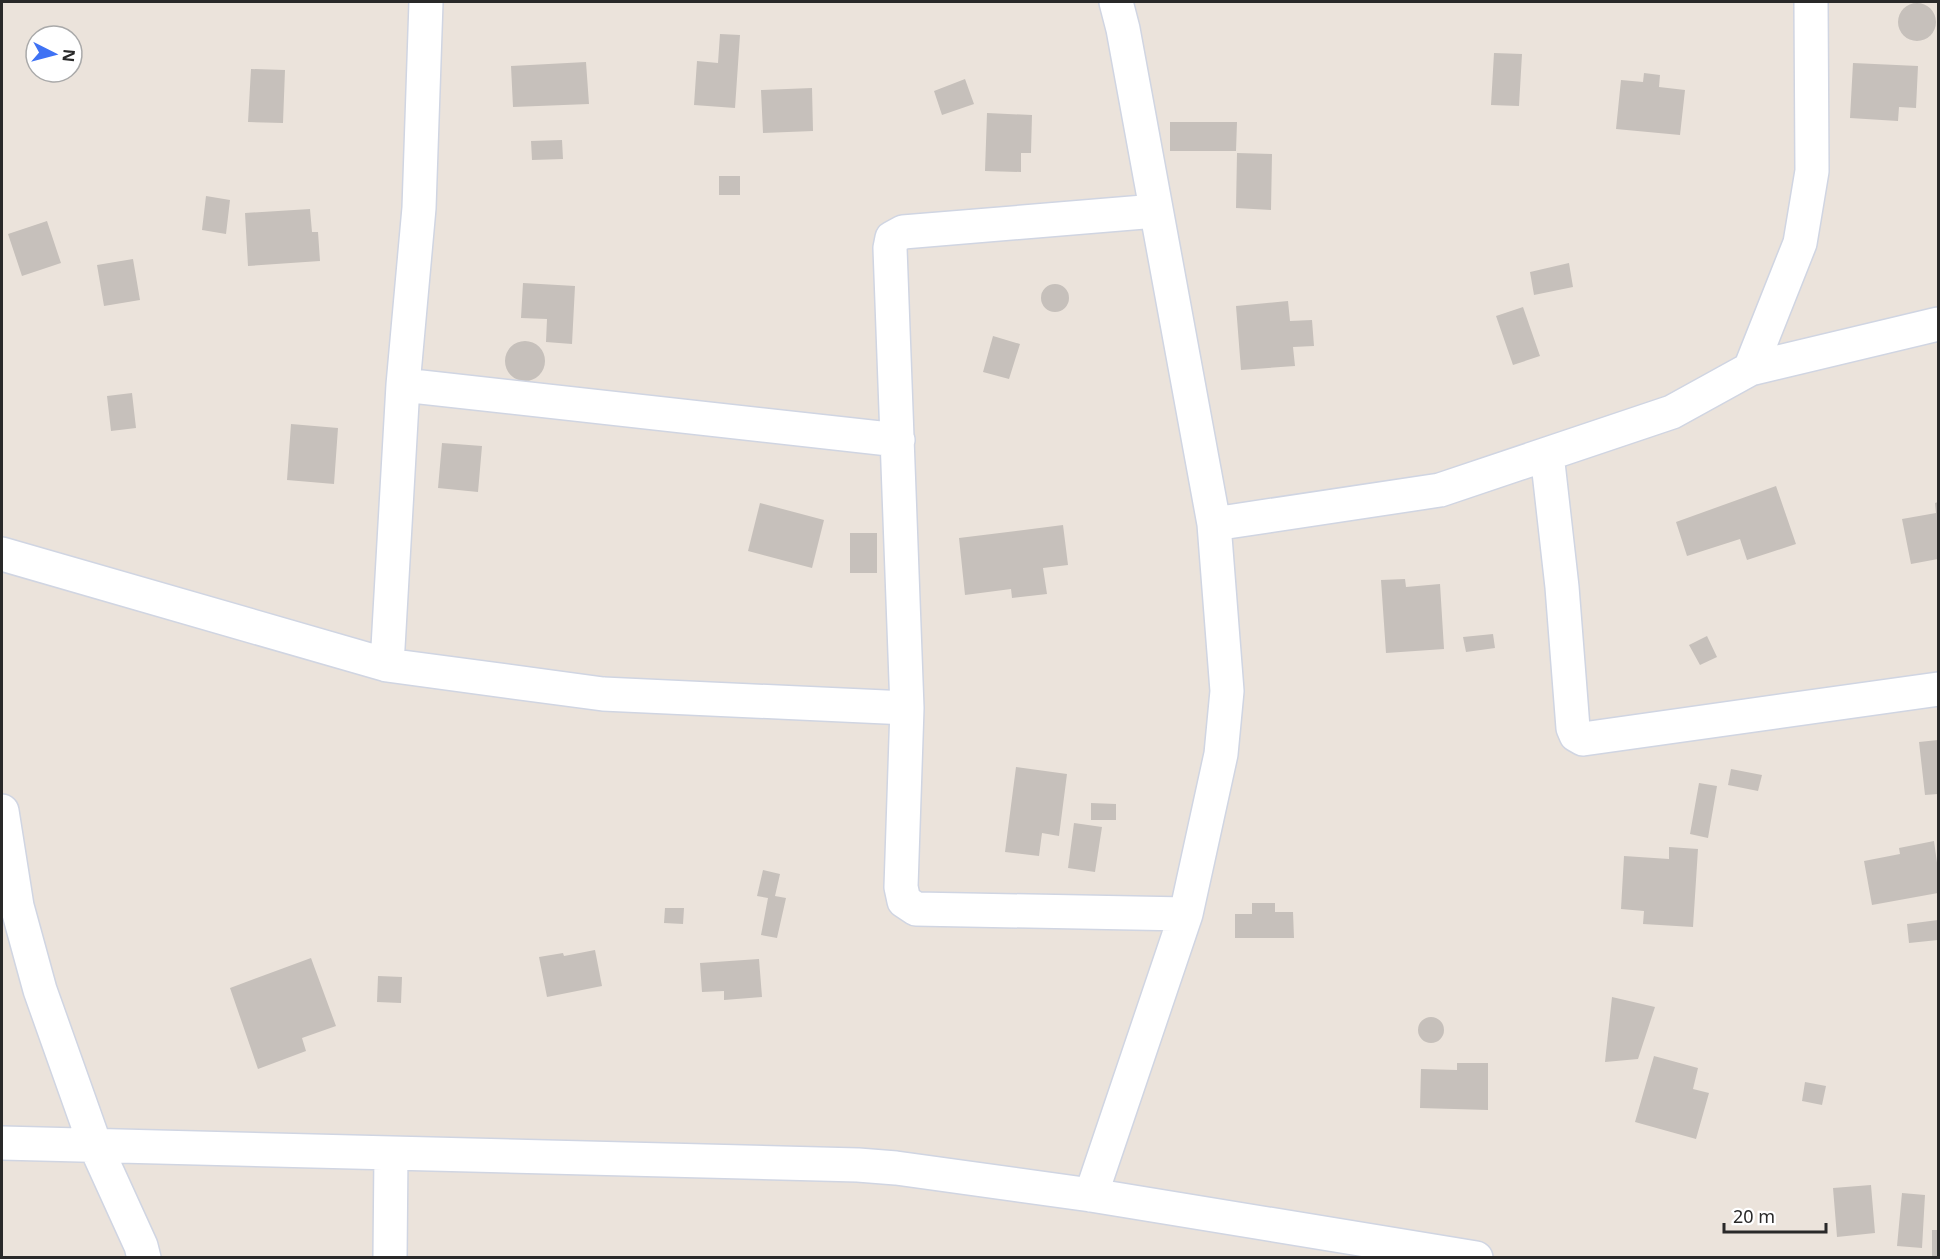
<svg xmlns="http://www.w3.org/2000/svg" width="1940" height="1259" font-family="'Noto Sans',sans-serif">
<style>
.building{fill:#c6c0bb}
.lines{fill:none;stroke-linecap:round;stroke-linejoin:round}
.minor-casing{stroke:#d0d5e2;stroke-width:36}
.minor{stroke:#fff;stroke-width:33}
</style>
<rect width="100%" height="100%" fill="#ebe3db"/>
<path class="building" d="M1898 22a19 19 0 1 1 38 0a19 19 0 1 1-38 0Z
M720 34 740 35 735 108 694 105 697 61 718 63Z
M1494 53 1522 54 1519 106 1491 105Z
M586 62 589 104 513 107 511 66Z
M1853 63 1918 66 1916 108 1899 107 1898 121 1850 118Z
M251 69 285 70 283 123 248 122Z
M1644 73 1660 75 1659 87 1685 90 1680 135 1616 129 1621 80 1643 82Z
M965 79 974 104 942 115 934 91Z
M812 88 813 131 763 133 761 90Z
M987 113 1032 115 1031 153H1021V172L985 171Z
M1170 122H1237L1236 151H1170Z
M562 140 563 159 532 160 531 141Z
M1237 153 1272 154 1271 210 1236 208Z
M719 176H740V195H719Z
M206 196 230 200 226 234 202 230Z
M310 209 312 232H318L320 261 248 266 245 213Z
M47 221 61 263 22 276 8 234Z
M133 259 140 300 104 306 97 265Z
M1569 263 1573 287 1534 295 1530 272Z
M523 283 575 286 572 344 546 342 547 319 521 318Z
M1041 298a14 14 0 1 1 28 0a14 14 0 1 1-28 0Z
M1288 301 1290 321 1312 320 1314 346 1293 347 1295 366 1241 370 1236 306Z
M1523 307 1540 356 1513 365 1496 316Z
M993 336 1020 344 1009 379 983 372Z
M505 361a20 20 0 1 1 40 0a20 20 0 1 1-40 0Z
M132 393 136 428 111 431 107 396Z
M291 424 338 428 334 484 287 480Z
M442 443 482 446 478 492 438 488Z
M1776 486 1796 544 1747 560 1740 539 1687 556 1676 522Z
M1938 502V559L1911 564 1902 519 1936 513 1935 503Z
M760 503 824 520 812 568 748 551Z
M1063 525 1068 565 1043 568 1047 594 1012 598 1011 589 965 595 959 538Z
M850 533H877V573H850Z
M1405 579 1406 587 1440 584 1444 649 1386 653 1381 580Z
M1493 634 1495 648 1466 652 1463 637Z
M1707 636 1717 657 1700 665 1689 645Z
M1938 740V794L1925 795 1919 742Z
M1016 767 1067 774 1059 836 1042 833 1039 856 1005 852Z
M1731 769 1762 775 1758 791 1728 785Z
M1699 783 1717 786 1708 838 1690 834Z
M1091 803 1116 804V820H1091Z
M1074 823 1102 827 1095 872 1068 868Z
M1934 841 1938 870V893L1872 905 1864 861 1900 854 1899 848Z
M1669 847 1698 849 1693 927 1643 924 1644 911 1621 909 1624 856 1669 859Z
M763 870 780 874 775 896 786 898 777 938 761 935 768 898 757 896Z
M1252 903H1275V912H1293L1294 938H1235V914H1252Z
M665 908H684L683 924 664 923Z
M1938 920V940L1909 943 1907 924Z
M595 950 602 986 547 997 539 957 563 953 564 956Z
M311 958 336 1026 302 1038 306 1051 258 1069 230 988Z
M759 959 762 997 724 1000V991L702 992 700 963Z
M378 976 402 977 401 1003 377 1002Z
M1612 997 1655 1007 1638 1059 1605 1062Z
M1418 1030a13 13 0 1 1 26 0a13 13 0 1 1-26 0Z
M1654 1056 1698 1068 1693 1089 1709 1093 1696 1139 1635 1122Z
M1457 1063H1488V1110L1420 1108 1421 1069 1457 1070Z
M1805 1082 1826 1086 1822 1105 1802 1101Z
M1871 1185 1875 1233 1837 1237 1833 1188Z
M1902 1193 1925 1195 1922 1248 1897 1246Z
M1932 1230H1938V1258H1932Z"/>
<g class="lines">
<g class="minor-casing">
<path id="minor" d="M426 2 419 208 403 385 387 665 603 694 907 708 901 887 904 901 916 909 1186 914 1091 1195
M1116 2 1123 29 1214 524
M1750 369 1938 324
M403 385 898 440
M1547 454 1562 587 1573 728 1576 735 1583 739 1938 689
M2 554 387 665
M907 708 890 248 892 238 903 232 1156 211
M2 811 17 906 40 990 95 1145 141 1246 144 1258
M1186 914 1221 754 1227 691 1214 524 1440 490 1672 412 1750 369 1800 243 1812 171 1811 2
M2 1143 858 1165 896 1168 1091 1195 1476 1258
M390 1258 391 1153"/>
</g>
<use href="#minor" class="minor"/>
</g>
<rect width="1940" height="1259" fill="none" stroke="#292929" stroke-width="6"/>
<g transform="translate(54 54) rotate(96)"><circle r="28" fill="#ffffff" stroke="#a9a9a9" stroke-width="1.5"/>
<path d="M0-4.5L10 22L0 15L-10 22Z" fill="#3f72f4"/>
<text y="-9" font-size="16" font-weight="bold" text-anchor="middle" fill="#292929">N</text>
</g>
<path d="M1724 1223v9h102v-9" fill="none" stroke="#292929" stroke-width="3"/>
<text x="1733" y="1223" font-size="18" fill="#292929" stroke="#ffffff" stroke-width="4.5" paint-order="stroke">20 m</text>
</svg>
